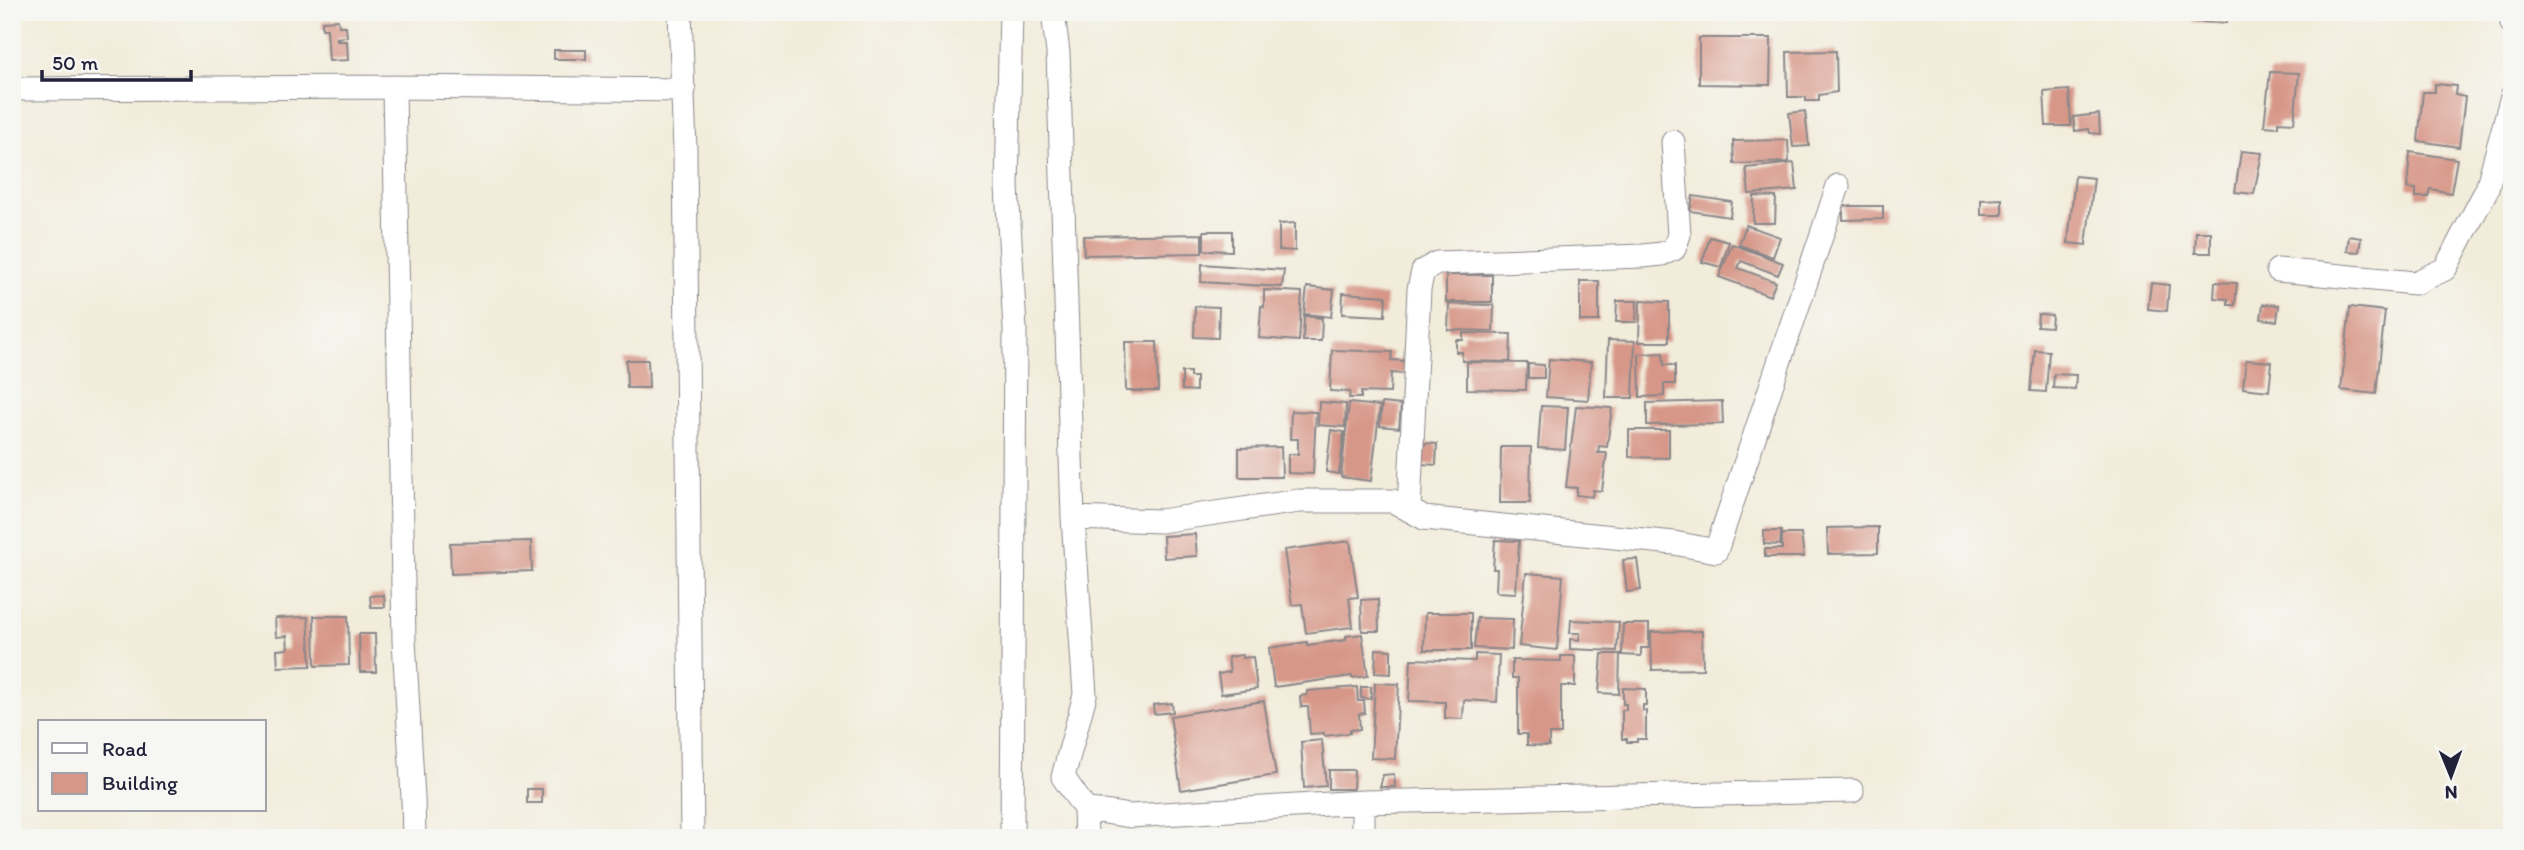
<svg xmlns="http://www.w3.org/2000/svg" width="2524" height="850" font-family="Itim,sans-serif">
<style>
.building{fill:#d79788}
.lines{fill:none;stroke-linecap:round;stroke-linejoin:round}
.street-casing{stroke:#8a878a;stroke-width:25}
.street{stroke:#fff;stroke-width:23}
</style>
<rect width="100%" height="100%" fill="#f6f6f2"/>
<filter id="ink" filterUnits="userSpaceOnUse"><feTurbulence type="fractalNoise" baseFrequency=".0143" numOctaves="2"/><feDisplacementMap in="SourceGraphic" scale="14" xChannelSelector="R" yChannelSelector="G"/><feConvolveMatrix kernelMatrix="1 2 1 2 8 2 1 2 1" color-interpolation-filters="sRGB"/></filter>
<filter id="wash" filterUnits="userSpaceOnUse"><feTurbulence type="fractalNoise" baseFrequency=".00686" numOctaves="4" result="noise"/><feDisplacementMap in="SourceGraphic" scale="28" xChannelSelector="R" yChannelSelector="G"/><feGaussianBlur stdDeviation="1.57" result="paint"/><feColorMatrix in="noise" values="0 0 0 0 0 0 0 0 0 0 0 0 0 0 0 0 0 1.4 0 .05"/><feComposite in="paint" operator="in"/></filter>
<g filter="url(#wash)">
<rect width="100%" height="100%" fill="#f2ecda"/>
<g id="blocks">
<path class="building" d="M2193 12H2226V23L2192 22Z
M338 20 339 26H346L347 37 337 38V41H347L348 60 329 61 327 29H322V21Z
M1699 38H1771L1770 85 1699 84Z
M554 50H586V59H554Z
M1836 51 1837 92 1819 95V101H1806V97H1788L1787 52Z
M2270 72 2299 73 2294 123 2278 122V127L2264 126Z
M2435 84 2456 86 2455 95 2465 97 2459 147 2418 141 2423 92H2435Z
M2069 90 2071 126H2046L2044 92Z
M1805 111 1809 146 1793 147 1789 113Z
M2099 114 2100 134 2090 133 2089 129 2075 131 2073 117Z
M1788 140 1789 162 1734 164 1733 141Z
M2241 151 2262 153 2254 194 2235 192Z
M2410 152 2457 159 2451 193 2430 189 2428 197H2416V189L2407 188Z
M1794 163 1797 190 1749 194 1746 168Z
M2075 176 2094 178 2086 245 2068 243Z
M1693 196 1732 202 1730 217 1690 211Z
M1754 196 1776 197 1775 223H1753Z
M2002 199V215H1981V200Z
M1843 206H1883V219L1843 220Z
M1295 223V251L1279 250V224Z
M1746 225 1780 237 1773 257 1739 245Z
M1204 231H1232V251L1204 250Z
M2196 232H2211V253H2195Z
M1202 234V253L1084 255 1083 236Z
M2349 236 2361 238 2359 252 2347 251Z
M1710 237 1729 242 1721 267 1702 262Z
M1732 244 1783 263 1778 275 1741 261 1738 268 1776 282 1770 296 1719 277Z
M1202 264 1284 270 1282 287 1201 282Z
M1446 275H1492V302H1446Z
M1580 281H1599V321H1580Z
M2215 282 2237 283 2235 305H2228V299L2214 298Z
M2151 283 2169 285 2167 311 2148 309Z
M1307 287 1334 290 1331 317 1304 314Z
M1264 290 1302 292 1299 341 1259 338 1261 306 1264 307Z
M1343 293 1386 296 1385 316 1342 314Z
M1617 301H1637L1636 322H1616Z
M1640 301 1669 302V342H1639Z
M1449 304 1494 305 1493 331 1448 330Z
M2263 304 2279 305 2277 321 2261 319Z
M1195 306 1219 307 1218 338 1194 337Z
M2350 307 2385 311 2376 394 2341 390Z
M2038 314 2052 315 2051 327 2037 326Z
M1304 316 1322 318 1321 341H1303Z
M1463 333 1511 334 1510 362 1462 361V352H1456V340H1463Z
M1608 340 1635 341 1633 398H1606Z
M1125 342H1157L1158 391H1126Z
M1332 350 1392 352 1391 360 1406 361 1405 374 1391 373 1390 393 1361 392V398H1349L1350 392 1330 391Z
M2035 350 2049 351 2046 392 2031 391Z
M1663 353 1664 365H1675V384H1664V396L1640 397 1639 354Z
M1549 359 1591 362 1588 400 1546 397Z
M626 360H648L649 388H627Z
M2246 360 2272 362 2269 391 2243 388Z
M1467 362 1527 363 1526 390 1467 389Z
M1528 364 1544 365V378H1528Z
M1182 372H1190V377H1196V391L1182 390Z
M2054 374 2076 375 2075 389 2053 388Z
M1722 401 1723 424 1647 425V403Z
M1319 402 1346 404 1345 427 1318 425Z
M1349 403 1380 406 1371 481 1341 477Z
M1382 403 1401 405 1399 428 1380 426Z
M1541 406 1568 407 1565 450 1538 448Z
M1576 406 1612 408 1607 447 1599 446 1598 453H1607L1602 491 1593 490 1592 497 1576 495 1577 488 1566 487Z
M1291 411 1316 412 1313 474 1288 473V454H1298V439H1290Z
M1331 430 1344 432 1339 474 1326 472Z
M1629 430H1669V458L1629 457Z
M1424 443 1437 444 1436 465 1422 464Z
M1281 447 1282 477H1239V448Z
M1501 447H1531L1530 503H1500Z
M1878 527V553L1828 554 1827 528Z
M1764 531H1781L1780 545 1764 544Z
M1195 534 1197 556 1164 558 1163 536Z
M1782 534H1801L1804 557H1765V549H1782Z
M1495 540 1519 541 1516 593 1496 592 1497 569H1493Z
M531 541 532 571 451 574 450 543Z
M1350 541 1358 597 1349 598 1353 627 1306 633 1302 604 1292 605 1284 550Z
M1637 559 1641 590 1627 592 1623 560Z
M1526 573 1563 576 1557 650 1519 646Z
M384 595 385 607H371L370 596Z
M1378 599 1379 631H1362L1361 600Z
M1425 613H1471V650H1424Z
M314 616H348L349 665 315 666Z
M308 617 311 666 278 667 277 650 288 649 287 636 276 637 275 618Z
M1477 618 1513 619 1512 650 1474 648Z
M1571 620 1619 622 1617 651 1570 649V639L1579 640 1580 633H1570Z
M1623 624H1649V648H1641V656L1622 655Z
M1702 631 1703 669 1652 670 1651 632Z
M359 634H375L376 672H360Z
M1362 634 1368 676 1352 678V676L1274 687 1269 648 1307 642V645L1346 640V636Z
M1376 649 1391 650V674L1375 673Z
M1475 654 1499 655 1497 702 1464 700 1463 719 1445 718V702L1409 701 1411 659 1475 661Z
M1602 654H1620L1619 694 1599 693Z
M1242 655V658L1253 657 1257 689 1221 694 1218 674 1230 672 1228 657Z
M1561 656H1575V686H1561V734H1549V746L1527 745V734H1518V678H1512V660L1561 661Z
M1375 683 1399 684 1395 759 1371 758Z
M1357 687 1358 701H1364L1365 713 1359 714 1360 729 1350 730V733L1324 736V733L1310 734 1308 707H1301L1300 696 1307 695V691Z
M1361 687H1371V699L1361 698Z
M1623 688 1646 689V705H1643V711H1646V739H1637V742H1627V739H1622V710H1626V704H1623Z
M1264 701 1276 775 1181 790 1170 716Z
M1172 703 1173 712 1154 714 1153 705Z
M1322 740 1326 786 1304 788 1301 742Z
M1329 770H1354L1353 789H1329Z
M1394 774 1395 787H1380L1383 775Z
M527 789H542V803H527Z"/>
</g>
</g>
<g filter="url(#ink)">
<use href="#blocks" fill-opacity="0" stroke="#8a878a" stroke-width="2"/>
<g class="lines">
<g class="street-casing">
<path id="street" d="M680 12 685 150 692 838
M1011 12 1007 187 1015 329 1012 838
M1053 12 1058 53 1073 518 1085 695 1063 777 1085 809 1086 838
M2511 12 2512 23
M394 87 404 640 413 798 414 838
M12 89 394 87 684 90
M2278 270 2415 283 2445 269 2487 189 2512 96
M1409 510 1419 289 1423 271 1437 263 1643 256 1662 254 1674 249 1679 235 1673 142
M1073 518 1160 521 1299 501H1393L1424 518 1674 543 1716 551 1838 186
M1085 809 1130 816 1363 802 1852 791
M1363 838V802"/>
</g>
<use href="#street" class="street"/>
</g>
</g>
<rect width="2524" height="850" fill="none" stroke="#f6f6f2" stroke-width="42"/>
<rect x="38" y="720" width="228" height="91" fill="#f6f6f2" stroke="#a1a1a9" stroke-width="2"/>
<rect x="52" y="743" width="35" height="10" fill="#ffffff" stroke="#a1a1a9" stroke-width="2"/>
<text x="102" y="756" font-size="21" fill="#22223b">Road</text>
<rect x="52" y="773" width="35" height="21" fill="#d79788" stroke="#a1a1a9" stroke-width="2"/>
<text x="102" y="790" font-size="21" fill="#22223b">Building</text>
<g transform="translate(2451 776) rotate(179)" stroke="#f6f6f2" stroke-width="5" paint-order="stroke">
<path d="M0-5L12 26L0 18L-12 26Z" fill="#22223b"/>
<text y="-10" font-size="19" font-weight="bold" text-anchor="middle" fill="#22223b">N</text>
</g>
<path d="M42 70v10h149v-10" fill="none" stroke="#22223b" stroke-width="3.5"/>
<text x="52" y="70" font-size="21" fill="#22223b" stroke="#f6f6f2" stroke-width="5" paint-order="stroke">50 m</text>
</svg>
